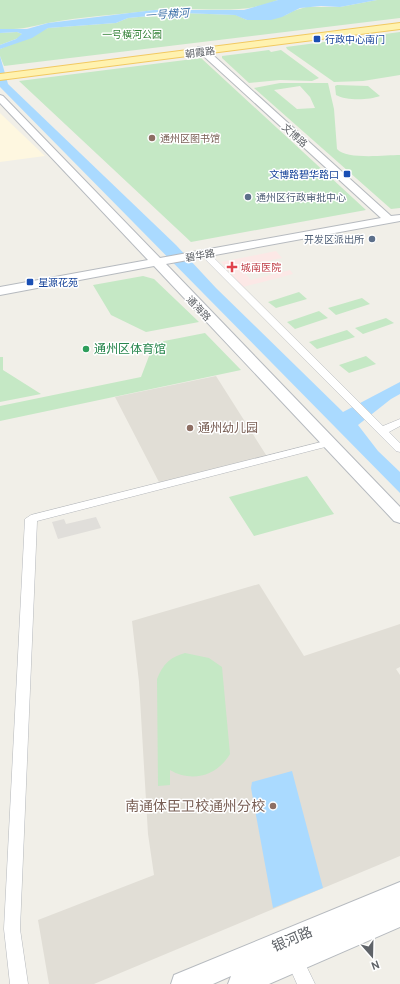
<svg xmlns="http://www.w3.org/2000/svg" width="400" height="984" font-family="Overpass,'Noto Sans SC',sans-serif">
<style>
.commercial{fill:#fef7e0}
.industrial{fill:#e0deda}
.education{fill:#e1ded6}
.medical{fill:#fce8e6}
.green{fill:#c5e8c5;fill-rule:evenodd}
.water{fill:#aadaff}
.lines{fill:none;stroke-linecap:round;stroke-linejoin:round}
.street-casing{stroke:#b5b8bc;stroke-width:1}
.secondary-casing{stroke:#b6babf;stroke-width:2}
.primary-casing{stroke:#f2c960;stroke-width:2}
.street{fill:#fff;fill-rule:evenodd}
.secondary{fill:#fff;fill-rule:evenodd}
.primary{fill:#fff2af;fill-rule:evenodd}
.transit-dot{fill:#1a4fb4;stroke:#fff;stroke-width:1.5}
.education-dot{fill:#8d6e63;stroke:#fff;stroke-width:1.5}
.service-dot{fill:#5c6f8a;stroke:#fff;stroke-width:1.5}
.health-dot{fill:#e0444e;stroke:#fff;stroke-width:1.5}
.leisure-dot{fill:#2e9e5b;stroke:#fff;stroke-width:1.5}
.labels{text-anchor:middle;stroke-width:3;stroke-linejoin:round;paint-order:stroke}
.far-park-label{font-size:10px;fill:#348238;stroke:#fff}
.far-transit-label{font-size:10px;fill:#164399;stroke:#fff;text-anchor:start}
.far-street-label{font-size:10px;fill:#5f6368;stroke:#fff}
.far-education-label{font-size:10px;fill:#785e54;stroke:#fff;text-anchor:start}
.far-service-label{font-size:10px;fill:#4e5e75;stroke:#fff;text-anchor:start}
.far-health-label{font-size:10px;fill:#be3a42;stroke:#fff;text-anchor:start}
.far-water-label{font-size:11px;font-style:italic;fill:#4174aa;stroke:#fff}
.leisure-label{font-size:12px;fill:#27864d;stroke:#fff;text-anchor:start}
.education-label{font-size:12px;fill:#785e54;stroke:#fff;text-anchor:start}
.near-education-label{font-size:14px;fill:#785e54;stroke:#fff;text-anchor:end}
.near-street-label{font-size:14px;fill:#5f6368;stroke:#fff}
</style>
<rect width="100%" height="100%" fill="#f1efe8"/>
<path class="commercial" d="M0 113 45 156 0 162Z"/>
<path class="industrial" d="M96 517 101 528 58 539 52 522 64 519 66 524Z"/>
<path class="education" d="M216 376 268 458 161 486 115 397Z
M259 584 304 656 400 624V667L396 669 400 675V856L94 984H49L38 920 154 875 148 834 139 682 132 621Z"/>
<path class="medical" d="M276 251 282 258 250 264H236L251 280 290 270 293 274 243 287 221 262Z"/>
<path class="green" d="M0 0H278C238 17 196 5 154 10 119 15 83 16 48 23 29 27 20 30 0 29Z
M377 0H400V18L4 66 0 56V49L48 28 116 23 128 18 182 13 236 15 247 20 286 15 293 11 306 7H340Z
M17 32 22 34 21 37 0 45V33Z
M400 32V75L363 81 334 82 287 49 286 47Z
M269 50 271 52 281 50 319 78 312 81 280 80 249 83 222 58V56Z
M201 58 366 210 191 242 19 81Z
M280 83H328L334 109 337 149C346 160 386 155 400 155V208L391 209 254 88ZM300 86 310 97 315 108 297 109 274 90Z
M337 85 368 86 380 96C369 100 347 101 336 95L335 86Z
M143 276 154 279 199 322 146 332 111 315 93 285Z
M299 292 307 299 276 308 268 302Z
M362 298 370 304 336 315 328 308Z
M319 311 328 318 295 329 287 322Z
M386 318 394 323 363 334 355 328Z
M347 330 355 337 317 349 309 342Z
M205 333 241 370 0 421V406L141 377 154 343Z
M366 356 376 364 349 373 339 365Z
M0 357H3V370L41 394 0 402Z
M307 476 334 514 254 536 229 497Z
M185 653 209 658 222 667 230 754C217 776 192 783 170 770V785L158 786 157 679C163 664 170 657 185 653Z"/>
<path class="water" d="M278 0H377L340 7 321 6 300 8 282 17 271 20H247L235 15 182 13 128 18 116 23 48 28 32 38 0 49V45L16 39 22 34 17 32 0 33V29H27L48 23 154 10H244Z
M0 56 8 84 176 245 216 288 343 412 400 382V394L391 399 358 425 378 451 400 472V493L0 87Z
M292 771 323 888 273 908 251 788 252 782Z"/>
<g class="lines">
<g class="street-casing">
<path id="street" d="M202 252H208L383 426 400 419V426L389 432 400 443V452L396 451 202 256Z
M329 440 333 441 334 443 333 445 37 521 20 929 28 984H10L4 929 25 519 31 515Z
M293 949 299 951 315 984H297L285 957 287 951Z"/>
</g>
<g class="secondary-casing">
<path id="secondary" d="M198 47H204L391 216 400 215V221L166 264 400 507V523L394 521 154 266 0 295V287L148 260 0 103V95L3 96 160 258 381 218 198 51Z
M400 882V927L269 984H228L231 976 213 984H171L174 975Z"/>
</g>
<g class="primary-casing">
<path id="primary" d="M400 23V29L0 80V74Z"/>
</g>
<use href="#street" class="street"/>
<use href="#secondary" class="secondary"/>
<use href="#primary" class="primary"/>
</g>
<g class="transit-dot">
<rect x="313" y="35" width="8" height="8" rx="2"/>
<rect x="343" y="170" width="8" height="8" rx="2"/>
<rect x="26" y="278" width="8" height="8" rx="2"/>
</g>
<g class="education-dot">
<circle cx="152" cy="138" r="4"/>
<circle cx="190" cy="428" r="4"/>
<circle cx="273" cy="806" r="4"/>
</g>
<g class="service-dot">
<circle cx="248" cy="197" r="4"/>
<circle cx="372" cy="239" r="4"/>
</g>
<path class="health-dot" d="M230 261h4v4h4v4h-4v4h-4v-4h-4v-4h4z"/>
<circle class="leisure-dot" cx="86" cy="349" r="4"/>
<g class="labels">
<g class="far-park-label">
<text x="132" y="38">一号横河公园</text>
</g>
<g class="far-transit-label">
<text x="325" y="43">行政中心南门</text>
<text x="339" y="178" text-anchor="end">文博路碧华路口</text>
<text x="38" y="286">星源花苑</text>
</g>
<g class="far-street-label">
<text transform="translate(200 52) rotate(-7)" y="4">朝霞路</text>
<text transform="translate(295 135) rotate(42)" y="4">文博路</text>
<text transform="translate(200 255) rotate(-10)" y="4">碧华路</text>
<text transform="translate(199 308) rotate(46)" y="4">通海路</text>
</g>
<g class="far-education-label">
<text x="160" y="142">通州区图书馆</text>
</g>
<g class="far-service-label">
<text x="256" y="201">通州区行政审批中心</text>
<text x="364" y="243" text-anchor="end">开发区派出所</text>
</g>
<g class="far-health-label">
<text x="241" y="271">城南医院</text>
</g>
<g class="far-water-label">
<text transform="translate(167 14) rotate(-4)" y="4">一号横河</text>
</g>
<g class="leisure-label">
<text x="94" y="353">通州区体育馆</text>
</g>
<g class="education-label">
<text x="198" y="432">通州幼儿园</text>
</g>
<g class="near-education-label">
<text x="265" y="811">南通体臣卫校通州分校</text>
</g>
<g class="near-street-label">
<text transform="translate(292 939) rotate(-23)" y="5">银河路</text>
</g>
</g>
<g transform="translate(372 956) rotate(160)" stroke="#ffffff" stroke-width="3" paint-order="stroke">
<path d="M0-3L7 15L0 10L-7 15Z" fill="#5f6368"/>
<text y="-6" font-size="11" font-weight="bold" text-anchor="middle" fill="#5f6368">N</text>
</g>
</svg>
